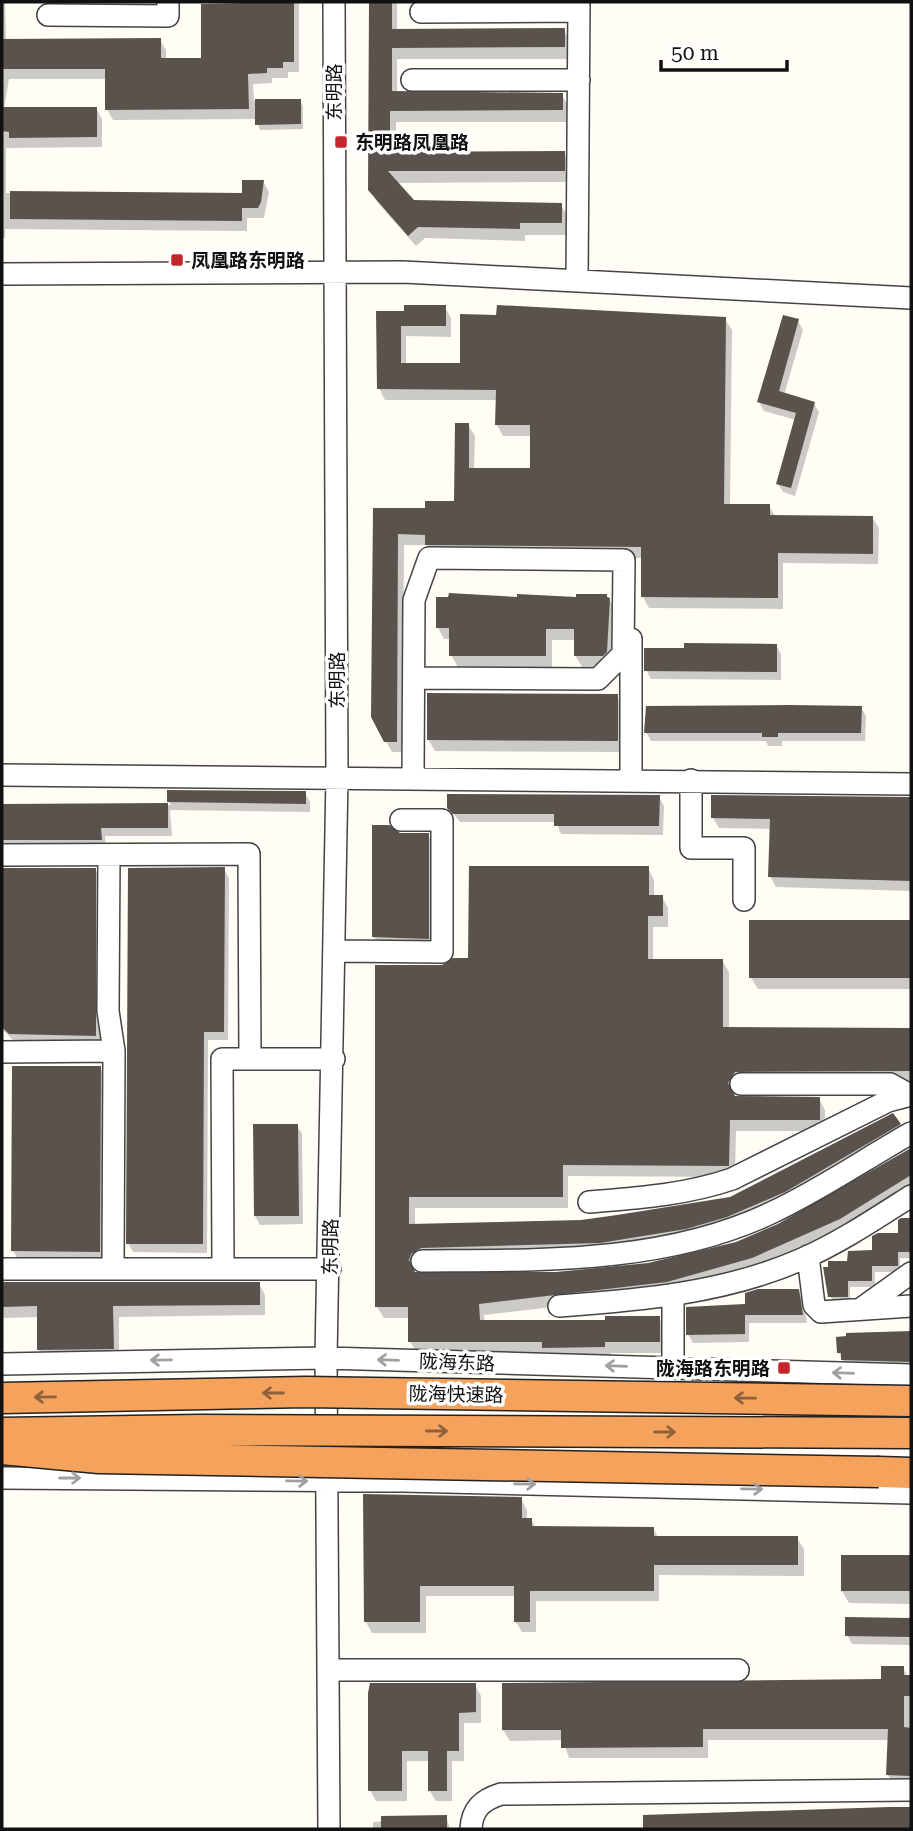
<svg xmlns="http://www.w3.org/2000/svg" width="913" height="1831" font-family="'Roboto Serif','Noto Sans SC',serif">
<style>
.shadow{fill:#0003}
.building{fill:#5a524d}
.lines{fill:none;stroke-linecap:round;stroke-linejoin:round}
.minor-casing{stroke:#444;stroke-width:24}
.highway-casing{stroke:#222;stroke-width:33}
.minor{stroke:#fff;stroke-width:21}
.highway{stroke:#f5a25d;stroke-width:30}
.highway-bridge-casing{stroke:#222;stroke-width:33;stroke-linecap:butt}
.highway-bridge{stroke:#f5a25d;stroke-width:30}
.oneway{stroke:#a0a0a0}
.oneway2{stroke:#8e613b}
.poi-dot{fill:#c4262e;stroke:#fff;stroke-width:2.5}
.labels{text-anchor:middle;stroke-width:7;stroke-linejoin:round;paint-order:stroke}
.street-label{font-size:19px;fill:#111;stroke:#fff}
.poi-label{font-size:19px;font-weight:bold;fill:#111;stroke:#fff;text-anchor:start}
</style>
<rect width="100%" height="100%" fill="#fffdf5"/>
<path class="shadow" d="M2 2H5L6 40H160L166 50V60H203L243 2H299V72H288V78H272V83L253 84 254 101H300L303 106V129L260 130 256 119 113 120 107 109V79H9L4 109 96 108 102 119V147L6 148V193L244 195 263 181 269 192 264 218H247V231L5 229V238H2Z
M370 2H397V30H564L571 42V59H397V93L562 95 569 107V122H396V154L564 153 571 165 570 182 396 183 413 202 561 205 568 217 567 235H525V241L425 238 416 246 377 202 370 190Z
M445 307 451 318V337L406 336V365H462L725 319 732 330 730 506H769L775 516 872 517 879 528 878 564 783 563V609L649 608 643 597V558L433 556 427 545H404L403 752H392L372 717 375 510H427L455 503 468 425 475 436 474 469 532 470V436H503L497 425V400H385L379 388 406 313Z
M798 321 803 330 784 395 814 404 819 412 795 496 783 492 778 484 796 420 764 411 759 402Z
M479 599H609L616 611 612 664 609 667H582L575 655V640H552V667H458L451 655V639H444L438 628Z
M776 645 781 654V680L651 679 646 670Z
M617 696 624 708V752L435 751 428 739Z
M861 707 866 716 865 741H782V746H768L766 741H651L646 732Z
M305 793 310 802V812L170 810 172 836H105L106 848 2 849V806L171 805 169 802Z
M659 797 664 806 663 835 561 834 556 822H460L449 808Z
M713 797H911V891L776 887 770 876 771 829 719 828 713 818Z
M400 835H428L434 846V949L380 947 374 937Z
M648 868 654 880V897H662L668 908V927H653V960H722L729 972V1029H911V1082L741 1083 733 1097 819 1099 825 1110V1131H736L735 1177 568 1176V1208H415V1226L581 1222 731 1199 894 1115 906 1136 693 1240 417 1265 415 1272 557 1274 648 1265 736 1243 815 1207 911 1150V1190L847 1230 759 1269 674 1293 484 1315 485 1322H607L659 1318 665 1329V1353H611V1358L550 1359 547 1353 416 1352 410 1341V1318H384L377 1307 442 967 469 960Z
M2 869H95L100 878V1044L16 1043 2 1029Z
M224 869 229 878 228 1040H208L207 1253 133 1252 128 1243Z
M751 921H911V989H758L751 978Z
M100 1068 105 1077 104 1260 18 1259 13 1251Z
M297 1126 302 1134 303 1224 260 1225 255 1216Z
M902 1219H911V1258H900V1272H875V1287H850V1303H834L830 1296 849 1263 874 1252 899 1234Z
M2 1284H259L265 1295V1315L119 1317V1360L46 1361 39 1350V1317L2 1318Z
M798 1291 803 1300 807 1323H749V1342L693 1343 688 1334 747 1306Z
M911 1333V1373L845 1364 839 1353 848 1334Z
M521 1499 527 1510V1519H531L536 1528H653L658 1537 797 1538 804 1549V1576L659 1575V1601H536V1632H522L516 1622V1596H426V1633H372L366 1622Z
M842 1557H911V1604L849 1603 842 1591Z
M847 1619 911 1620V1645L852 1644 847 1635Z
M903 1668 908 1677H911V1786H895L888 1775 889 1740H708V1758H569L563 1740 510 1741 503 1730 883 1681Z
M475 1685 481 1696V1723H464V1761H452V1801H436L429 1790V1761H407V1801H376L370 1790 371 1687Z
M911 1808V1829H645V1817Z
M446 1816 450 1829H373V1822Z"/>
<path class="building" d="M294 2V62H283V68H267V73L248 74 249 109 105 110V69H2V39L161 38V58H201V4Z
M369 2H392V29L565 28V47L392 48V91L563 93V110L390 111V152L565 151V171H388L414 200 562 203V223H520V229L418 227 408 236 368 190Z
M255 99H301V124L255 125Z
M2 107H97V137L9 138V132L2 131Z
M242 180H264L261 202 258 208H242V221L10 219V191L242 193Z
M404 305H446V326H401V363H460V314L496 315 497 305 726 317 724 504H770V515L873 516V554L778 553V598L641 597V547L425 545V535L398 534 397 742H384L371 717 373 508H425V501H454L455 423H469V468H530V425H495L496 390 377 389 376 311H404Z
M783 315 799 319 779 391 815 402 791 488 776 484 796 413 757 402Z
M449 593 517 597V594L576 597V594H607V597L610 598 607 652 603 656H574V629H546V656H449V628H436V597H448Z
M684 643 777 644V672L644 671V648H684Z
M427 693 618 694V741L427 740Z
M790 705 862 706 861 733H778V737H762V733H644L646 706Z
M167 790 306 791V804L167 802Z
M447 794 660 795 659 826H554V814H453L447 808Z
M711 795 911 797V881L768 877 770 819 711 818Z
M168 803V828H101L102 840H2V804Z
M372 825H389L400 833H429V939L372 937Z
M469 866H649V895H663V916H648V959H723V1027L911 1028V1071L735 1072 728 1083 735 1096 820 1097V1120H730L729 1166 563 1165V1197H409V1224L581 1220 617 1215 730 1197 893 1113 901 1124 785 1192 727 1217 686 1229 600 1243 421 1248 411 1254 409 1260 415 1272H556L648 1263 736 1242 778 1224 911 1148V1175L840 1219 752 1258 667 1282 479 1304 480 1320H605V1316H660V1342H605V1347L542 1348V1342H408V1307H375V965H442L453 958H468Z
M225 867 224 1032H204L203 1244H126L128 868Z
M2 868H96V1036L9 1034 2 1027Z
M749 920H911V978H749Z
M12 1066H101L100 1252 11 1251Z
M253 1124H298L299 1216H254Z
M901 1218H911V1252H898V1266H872V1281H848V1297H828L823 1267H828V1261H847L848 1251 872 1250V1236L878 1233H898V1220Z
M2 1282H260V1305L113 1306 114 1349 37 1350V1306L2 1307Z
M758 1289H799L803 1315H745V1334L686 1335V1307L745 1304V1293Z
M911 1331V1362L841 1360V1353H837L836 1337 846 1336V1333Z
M363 1494 522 1497V1518H532V1526L654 1527V1536H798V1565H654V1591H530V1622H514V1586H420V1622H364Z
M841 1555H911V1591H841Z
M845 1617 911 1618V1637L845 1636Z
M881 1666H904V1675H911V1696H904V1727L911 1728V1776L886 1775 888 1729H703V1747L561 1748V1730H502V1683L881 1679Z
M370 1683H476V1712L459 1713V1751H447V1791H428V1751H402V1791H368V1693Z
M889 1807H911V1829H643V1815Z
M447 1815V1829H381V1816Z"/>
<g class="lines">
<g class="minor-casing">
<path id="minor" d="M421 12 579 11
M48 15 168 16V2
M412 80H579
M2 274 403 272 911 298
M577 281 579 2
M2 775 911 784
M413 777 414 600 429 558 624 560 623 654 598 679 414 678
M631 779V639
M691 780V848H744V900
M2 855 249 854 250 1059H222L223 1267
M109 855 108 1011 114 1051 113 1268
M335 951 442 952V820H401
M2 1052 114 1051
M250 1059H334
M741 1084H890L910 1095
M589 1202C638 1198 685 1195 732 1179L888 1101 911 1095
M808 1256 814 1305 821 1312 911 1306
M422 1261C539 1260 665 1264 773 1212 820 1190 865 1159 911 1133
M2 1269H330
M673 1295V1368
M559 1306C641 1300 724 1293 800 1260 839 1243 875 1219 911 1196
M862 1308 911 1273
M2 1364 326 1358 911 1375
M2 1478 402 1481 911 1493
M328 1670H738
M329 1829 326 1358 337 777 334 2
M471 1829C472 1809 482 1800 501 1794L911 1790"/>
</g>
<g class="highway-casing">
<path id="highway" d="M879 1472 911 1473"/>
</g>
<use href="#minor" class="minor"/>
<use href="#highway" class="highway"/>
<g class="highway-bridge-casing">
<path id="highway-bridge" d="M2 1398 306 1392 911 1401
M2 1433 200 1430 911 1433
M2 1449 99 1458 879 1472"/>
</g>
<use href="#highway-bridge" class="highway-bridge"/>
</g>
<defs><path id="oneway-shaft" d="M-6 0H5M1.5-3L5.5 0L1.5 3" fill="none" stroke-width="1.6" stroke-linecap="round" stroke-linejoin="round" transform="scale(1.75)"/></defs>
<g class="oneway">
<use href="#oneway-shaft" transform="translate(161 1360) rotate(179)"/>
<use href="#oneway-shaft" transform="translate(388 1360) rotate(-178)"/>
<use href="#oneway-shaft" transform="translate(616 1366) rotate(-178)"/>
<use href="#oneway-shaft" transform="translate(843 1373) rotate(-178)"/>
<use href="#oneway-shaft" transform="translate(70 1478)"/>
<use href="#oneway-shaft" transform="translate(297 1481) rotate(1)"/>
<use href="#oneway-shaft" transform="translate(525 1484) rotate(1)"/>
<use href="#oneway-shaft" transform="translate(752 1489) rotate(1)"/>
</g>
<g class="oneway2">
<use href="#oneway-shaft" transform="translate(273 1393) rotate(180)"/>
<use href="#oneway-shaft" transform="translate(45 1397) rotate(179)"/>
<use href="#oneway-shaft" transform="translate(745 1398) rotate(-179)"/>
<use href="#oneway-shaft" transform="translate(437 1431)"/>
<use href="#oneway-shaft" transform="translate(665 1432)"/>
</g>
<g class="poi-dot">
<rect x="334" y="135" width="14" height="14" rx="3.5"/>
<rect x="170" y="253" width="14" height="14" rx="3.5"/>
<rect x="777" y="1361" width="14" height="14" rx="3.5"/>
</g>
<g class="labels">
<g class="street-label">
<text transform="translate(334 92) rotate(-90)" y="7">东明路</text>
<text transform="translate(337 680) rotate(-90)" y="7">东明路</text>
<text transform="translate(330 1247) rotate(-89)" y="7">东明路</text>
<text transform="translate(457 1362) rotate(2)" y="7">陇海东路</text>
<text transform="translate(456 1394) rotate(1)" y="7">陇海快速路</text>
</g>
<g class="poi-label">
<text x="355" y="149">东明路凤凰路</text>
<text x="191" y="267">凤凰路东明路</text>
<text x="770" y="1375" text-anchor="end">陇海路东明路</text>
</g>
</g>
<rect width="913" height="1831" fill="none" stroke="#111111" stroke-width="7"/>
<path d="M661 60v10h126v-10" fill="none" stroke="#111111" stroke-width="3.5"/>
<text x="671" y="60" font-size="21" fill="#111111" stroke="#ffffff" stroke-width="5" paint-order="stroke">50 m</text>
</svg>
